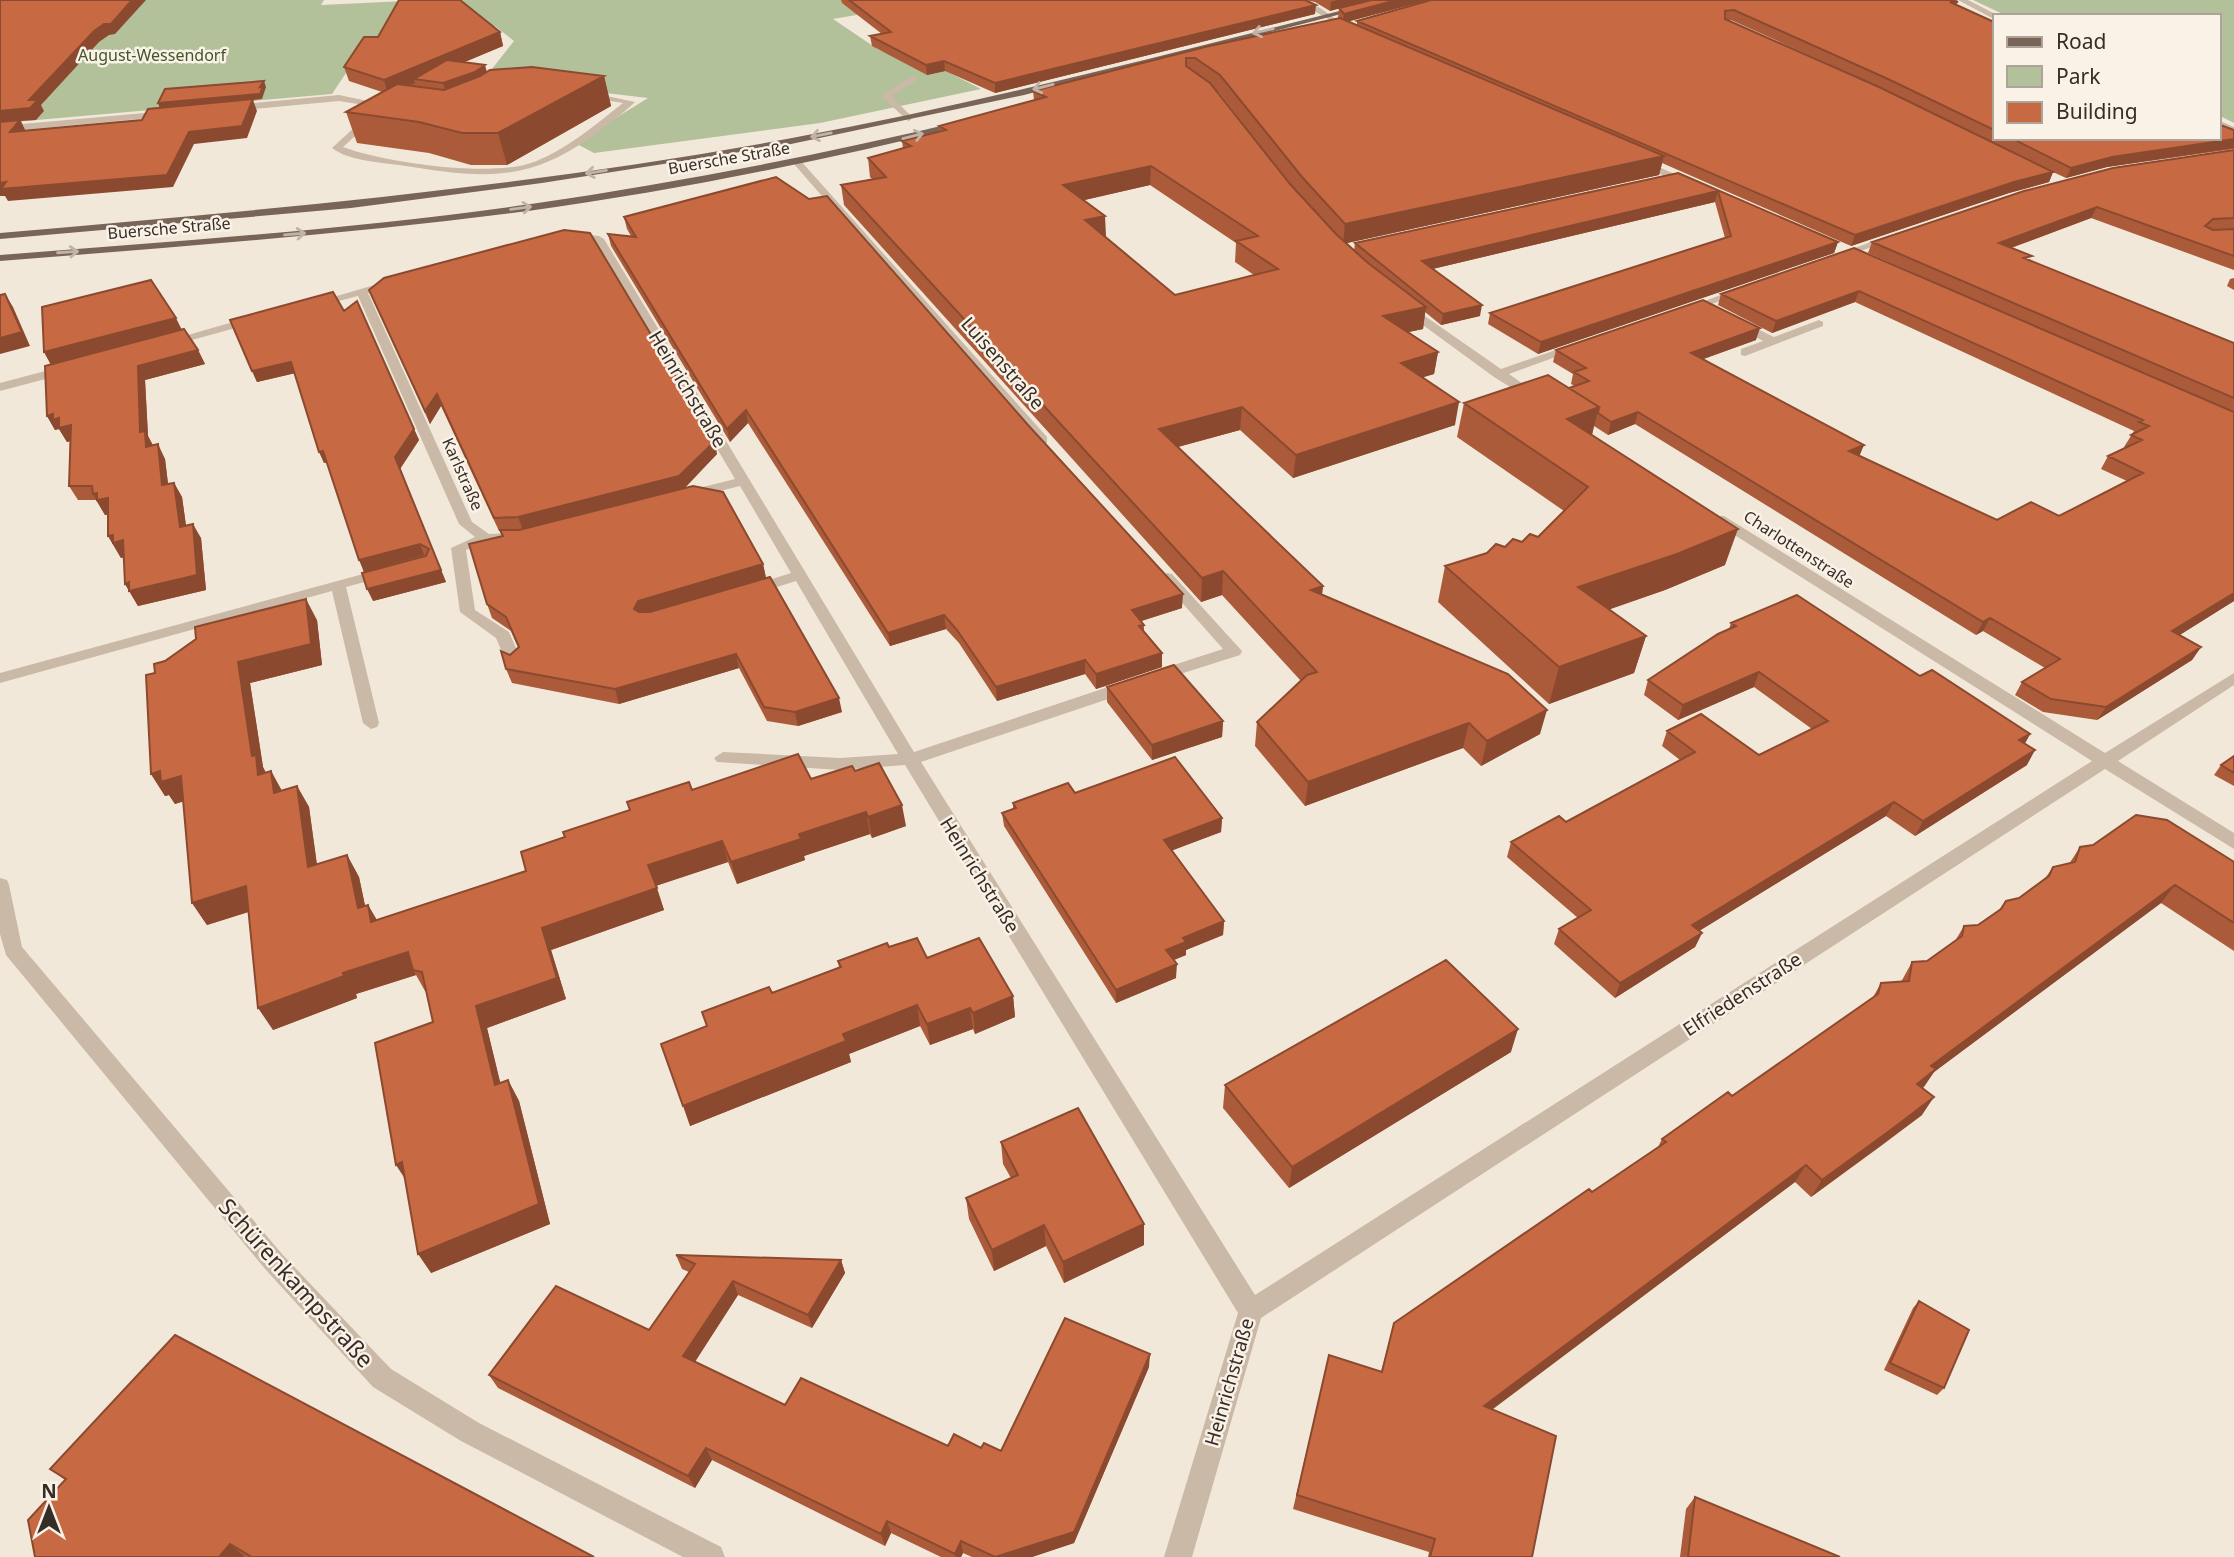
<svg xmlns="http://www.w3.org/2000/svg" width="2234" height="1557" font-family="'Noto Sans',sans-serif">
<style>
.green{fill:#b2c19a}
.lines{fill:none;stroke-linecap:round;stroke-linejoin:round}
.minor{fill:#cab9a6;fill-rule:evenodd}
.major{fill:#786558;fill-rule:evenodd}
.wall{fill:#ab5b3a;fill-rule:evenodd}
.shaded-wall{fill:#8b4a2f}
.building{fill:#c76a43;stroke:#8b4a2f;stroke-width:2;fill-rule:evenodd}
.oneway{stroke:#c0b3a7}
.labels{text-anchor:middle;stroke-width:5;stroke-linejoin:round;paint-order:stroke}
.far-park-label{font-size:16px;fill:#43552b;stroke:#faf2e7}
.far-street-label{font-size:16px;fill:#362d27;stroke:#faf2e7}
.street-label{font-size:19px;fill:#362d27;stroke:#faf2e7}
.near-street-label{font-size:23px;fill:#362d27;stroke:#faf2e7}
</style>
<rect width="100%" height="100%" fill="#f2e8da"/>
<path class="green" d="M125 0H324L321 5 426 0H914L920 4 833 19 879 50 915 55 981 89 820 123 594 153 575 143 648 98 484 79 514 41 495 26 457 33 350 67 332 94 14 122Z
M1973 0H2234V123L2218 115V16H2007Z"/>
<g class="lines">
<path class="minor" d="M1293 0C1319 0 1334 20 1353 33L1349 35 1337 31 1327 18Z
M1958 0H1968L1999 16 1992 18Z
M914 75 917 80 891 96 911 116V120L908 121 881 96Z
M588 92 635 102C624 113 610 122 598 132 527 185 482 178 399 165 378 162 349 161 332 148L358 124 361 113 366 110 371 113 365 127 343 147C386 163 492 178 534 162 567 149 595 125 623 103L585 97V93Z
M339 95 387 105 383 108 339 101 234 111 229 108 234 105Z
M167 111 170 112V116L0 132V126Z
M2218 120 2234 127V134L2218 127Z
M794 160H800L1047 437V443H1037L794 164Z
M1637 160H1643L1697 184 1688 186 1637 164Z
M572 233 599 236 604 239 914 752 1123 682H1135L1137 686 1135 690 921 762 1255 1295 2092 761 1714 522V516H1724L2105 753 2234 673V685L2118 761 2234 833V849L2105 769 1261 1318 1192 1557H1164L1238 1313 905 765 840 770 717 762 714 758 723 752 840 758 898 754 796 581 752 595 744 590 747 587 791 573 740 486 688 499 681 495 683 492 735 479 595 242 568 238V234Z
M1890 235 1899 237 1839 259 1830 257Z
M392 280 396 281V285L368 293 472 522 489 534 518 533 525 537 518 541 488 542 466 550 475 610 509 632 522 662 520 666H508L496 638 460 612 451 548 475 537 459 524 358 296 315 307 309 304Z
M1739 288 1749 290 1691 312 1681 310Z
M1401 305H1409L1501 369 1573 344 1583 347 1509 374 1538 395 1540 398 1534 402 1494 377 1401 309Z
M254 316 258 318V322L166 347 160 343Z
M1819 320 1823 322V326L1745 356 1741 355V349L1763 341 1731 323 1741 321 1774 337Z
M68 365 72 366V372L0 391V383Z
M385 568 392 572 390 575 346 587 379 723 377 727 371 729 363 723 332 591 0 683V673Z
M1167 573 1172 574 1242 651 1240 655 1155 682 1149 681 1147 677 1149 673 1223 649 1162 580 1160 577Z
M0 878 7 880 9 885 22 947 282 1254 391 1369 479 1423 721 1547 725 1557H683L461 1441 373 1387 266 1270 6 955 0 934Z"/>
<path class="major" d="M1383 0H1396L1024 95 791 144 542 183 351 208 0 239V233C265 210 530 187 792 138 991 101 1187 49 1383 0Z
M962 121 967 124 965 126C821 161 675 191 528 211 353 234 176 247 0 261V255C177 241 355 229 531 204 676 183 820 155 962 121Z"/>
</g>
<path class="wall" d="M841 0H1305L1315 14 995 93 945 71 927 75 872 46 870 36 882 34 842 3Z
M1305 0H1429L1349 21 1357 25V21L1958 2 1956 5 1994 22V138H2218L2234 130V149L2107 167 2066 178 2053 172 2049 182 2009 193 1851 246 1662 163 1659 175 1346 243 1354 250 1355 243 1678 173 1838 242 1834 253 1538 354 1488 324 1490 313 1725 238 1715 202 1432 269 1480 316 1441 325 1425 312 1423 329 1408 332 1438 352 1434 374 1423 377 1455 425 1293 478 1240 430 1178 447 1323 586 1322 594 1540 734 1481 766 1463 748 1305 806 1255 746 1257 722 1301 681 1222 595 1201 602 844 205 841 185 872 179 870 177 868 158 903 148 902 141 939 132V126L1034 100 1033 91 1338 18 1339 8 1330 11 1315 2ZM1727 20H1731L1884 89 2016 154ZM1217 92 1219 93 1293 188ZM1150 185 1236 243 1235 262 1254 275 1175 295 1105 236H1106L1084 200Z
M500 32 503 46 464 62 487 72 604 76 611 106 507 165H471L429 153 357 143 346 112 382 92 349 81 344 67 378 37Z
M2234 150V270L2091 218 2011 248 2029 260 2234 343V601L2179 635 2201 647 2192 660 2097 720 2043 712 2015 695 2022 682 2045 668 1983 631 1976 635 1635 424 1608 435 1594 426 1592 435 1725 565 1665 590 1609 609 1646 636 1634 673 1549 704 1438 602 1445 566 1538 537 1564 511 1457 437 1464 403 1569 388 1575 386 1571 384 1573 374 1553 362 1556 350 1756 340 1703 359 1860 456 1997 520 2059 516 2127 481 2101 469 2108 456 2125 448 2124 447 2134 431 1855 302 1772 333 1718 305 1721 294 1854 248 2034 326 1868 253 1872 242Z
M624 217 1182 608 1141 621 1144 625V631L1162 653V667L1096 689 1085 674 997 701 959 643 946 629 890 646 748 423 730 442 611 246 608 234 631 236 627 229Z
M2234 278V290L2227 286 2230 279Z
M369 290 717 454 684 488 763 564 766 578 842 712 798 726 767 721 739 668 619 704 512 683 506 669 510 655 518 647 511 631 492 618 487 604 502 536 500 531H499L441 406 430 424Z
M230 320 414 429 419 440 400 469 446 582 373 601 425 556 364 572 327 462 324 463 295 373 257 382Z
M182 329 198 350 205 364 145 380 148 436 153 445 165 459 168 484 174 483 182 497 186 525 201 538 206 590 138 606 125 584 124 557 121 558 108 536V515H105L96 500H78L69 486 70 441 67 442 59 429 55 430 47 416 51 364 44 352Z
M317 620 322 665 250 683 263 767 266 773 271 771 282 791 297 786 309 807 317 864 347 855 359 877 365 906 368 905 377 920 526 871 565 837 692 790 811 779 855 771 906 826 872 838 870 834 804 856 805 860 737 884 728 862 656 886 664 910 551 950 566 999 487 1028 500 1083 508 1080 519 1101 550 1224 431 1273 433 1022 426 992 425 991 416 975 356 994 357 998 273 1030 249 912 207 925 192 903 183 801 175 804 169 795 165 796 151 774 155 673Z
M1731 623 1920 676 2030 734 2025 743 2027 765 1915 836 1886 816 1699 931 1702 933 1695 947 1615 998 1554 944 1559 929 1578 918 1507 857 1511 842 1566 822 1680 760 1662 746 1667 731 1759 755 1812 729 1754 687 1678 720 1644 695 1648 680 1729 629Z
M1107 687 1223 721 1222 737 1152 760 1107 702Z
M2234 756V786L2214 775 2221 765Z
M1075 793 1222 818 1221 832 1172 850 1224 921 1223 935 1186 950V955L1174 960 1176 978 1116 1003 1004 826 1002 813 1013 809V803Z
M2080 847 2234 862V951L2161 903 1934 1072 1922 1088V1115L1881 1146 1811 1197 1795 1182 1492 1409 1532 1557H1428L1429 1552 1293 1509 1329 1355 1381 1372 1394 1323 1592 1192 1658 1147 1662 1139 1732 1096 1872 999 1881 983 1901 982 1912 962 1927 961 1955 941 1964 926 1978 925 1999 910 2006 901 2019 898 2046 877 2053 867 2069 864Z
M889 947 927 958 1013 996 1015 1017 975 1034 973 1029 930 1045 920 1026 849 1054 851 1062 690 1126 707 1026 702 1012 772 993 839 967 838 961Z
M1511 1052 1289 1188 1223 1108 1225 1085Z
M1001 1142 1144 1245 1064 1283 1046 1246 994 1271 969 1219 966 1198 1011 1178 1003 1164Z
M676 1255 841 1260 845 1273 812 1328 738 1295 695 1362 785 1405 948 1446 981 1448 1001 1451 1149 1367 1074 1543 1032 1557H972L963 1553 961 1557H941L891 1533 885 1546 712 1460 695 1488 498 1388 489 1375 649 1330 689 1272 682 1269Z
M1919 1301 1944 1388 1937 1395 1884 1370 1913 1308Z
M50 1469 594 1557H245L65 1480Z
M1695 1497 1840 1557H1680L1686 1509Z"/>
<path class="shaded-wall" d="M132 0H146L115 34 109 35 99 42 41 105 44 111 36 120 21 121 26 132 16 144 0 123V111Z
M1337 0H1372L1330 11 1331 2Z
M1397 0H1429L1343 23 1344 14Z
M1316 5 1315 14 995 93V83Z
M500 32 503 46 422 80 414 79 415 83 388 94 384 80Z
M944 61 945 71 927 75 926 65Z
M485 65 492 91 451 109 443 83Z
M604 76 611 106 507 165 498 133Z
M264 81 266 87 262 99 253 100 257 111 247 138 194 144 173 187 8 201 5 196H0V183L167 175 160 109 158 103 260 87Z
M2234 139V148L2107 167 2066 178 2071 168 2112 157Z
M1664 156 1659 175 1343 244 1345 224Z
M1151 166 1150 185 1063 205V185Z
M2053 172 2049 182 2009 193 1851 246 1855 235 2014 182Z
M1718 191 1715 202 1420 272 1422 261Z
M2097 207 2091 218 1994 254 1999 243Z
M1105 216 1106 236 1086 241 1085 220Z
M1838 242 1834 253 1538 354 1541 342Z
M1859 291 1855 302 1772 333 1776 321Z
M5 294 13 307 30 346 0 354V338Z
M1482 305 1480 316 1441 325 1443 314Z
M1426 307 1423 329 1381 338 1383 316Z
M176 318 183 332 52 367 44 352Z
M1760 328 1756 340 1687 365 1691 353Z
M198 350 205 364 145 380 148 436 153 446 146 447 140 432 138 366Z
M1438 352 1434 374 1398 385 1401 363Z
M291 362 296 373 257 382 252 371Z
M437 394 441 406 430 424 425 411Z
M1459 402 1455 425 1293 478 1296 455Z
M1242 407 1240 430 1159 452V429Z
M1599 407 1590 442 1567 419Z
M746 410 748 423 730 442 727 429Z
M1638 412 1635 424 1608 435 1611 422Z
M53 414 71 425 79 440 67 442 59 429 55 430 47 416Z
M414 429 419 440 400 469 395 457Z
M715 441 717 454 683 490 523 530 518 517Z
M158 444 165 459 170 500 162 485Z
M1864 445 1859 457 1849 451Z
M323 451 328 462 324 463 319 452Z
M174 483 182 497 188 541 180 527Z
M97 493 108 498 116 513 105 515 93 494Z
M193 524 201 538 206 590 138 606 125 584Z
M1738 529 1725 565 1665 590 1568 624 1578 587Z
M113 535 123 540 132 555 121 558 108 536Z
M420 544 424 555 364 572 359 560Z
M763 564 766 578 642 615 634 609 638 601Z
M441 570 446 582 373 601 367 589Z
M1223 571 1222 595 1201 602 1202 578Z
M1323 586 1320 610 1311 590Z
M2234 593V601L2164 645 2172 631Z
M1183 594 1182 608 1132 624V610Z
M306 599 317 620 322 665 250 683 263 767 268 777 258 775 252 756 238 662Z
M944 615 946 629 890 646 888 633Z
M1990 618 1983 631 1976 635 1983 622Z
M1646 636 1634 673 1549 704 1559 667Z
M2201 647 2192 660 2097 720 2106 707Z
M1162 653V667L1096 689V674Z
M736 654 739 668 619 704 615 689Z
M1085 660V674L997 701 996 687Z
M1759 672 1754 687 1678 720 1683 705Z
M839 698 842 712 798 726 795 712Z
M1547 710 1540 734 1481 766 1487 741Z
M1223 721 1222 737 1152 760V745Z
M1469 723 1463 748 1305 806 1308 782Z
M2030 734 2022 749 2019 740Z
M2035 750 2027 765 1915 836 1923 821Z
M160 771 181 776 195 798 175 804 169 795 165 796 151 774Z
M271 771 283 793H274Z
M297 786 309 807 320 889 308 867Z
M1894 802 1886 816 1686 939 1692 925Z
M902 805 906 826 872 838 868 817Z
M866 812 870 834 804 856 805 860 737 884 731 862 799 834Z
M1222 818 1221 832 1163 854 1164 840Z
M722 841 728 862 655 886 648 865Z
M347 855 359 877 370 929 358 908Z
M2175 885 2161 903 1934 1072 1924 1087 1905 1101 1917 1084 1931 1066Z
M246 886 260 908 207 925 192 903Z
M657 888 664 910 551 950 566 999 487 1028 506 1106 495 1085 476 1006 542 928Z
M368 905 380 926 371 922Z
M1224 921 1223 935 1186 950V955L1166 963V950L1183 938Z
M1702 933 1695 947 1615 998 1620 983Z
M408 952 413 970 416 975 356 994 357 998 273 1030 258 1008 343 973Z
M1177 964 1176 978 1116 1003V990Z
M1013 996 1015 1017 975 1034 973 1013Z
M917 1005 920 1026 849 1054 851 1062 690 1126 683 1106 843 1034Z
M970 1008 973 1029 930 1045 927 1024Z
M1518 1029 1511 1052 1289 1188 1292 1167Z
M508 1080 519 1101 550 1224 431 1273 418 1254Z
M1934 1097 1922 1115 1811 1197 1822 1180Z
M402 1162 409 1185 396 1165Z
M1806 1165 1795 1182 1477 1421 1484 1406Z
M1144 1224V1245L1064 1283 1063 1262Z
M1044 1225 1046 1246 994 1271 992 1250Z
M841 1260 845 1273 812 1328 808 1315Z
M733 1281 738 1295 690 1369 683 1356Z
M1150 1354 1149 1367 1074 1543 1032 1557H995Z
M706 1448 712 1460 695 1488 688 1476Z
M887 1521 891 1533 885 1546 881 1534Z
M961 1541 963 1553 961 1557H956L955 1554Z
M230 1544 245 1557H219Z"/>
<path class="building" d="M0 0H132L111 24H104L94 31 29 100H38L30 108 0 111Z
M399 0H460L500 32 384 80 344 67 364 37H378Z
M849 0H1305L1316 5 995 83 944 61 926 65 870 36 891 32Z
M1372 0H1397L1344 14 1339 8Z
M1431 0H1953L1958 2H1950L1994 22V130L1888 79 1734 10 1725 11V19L1879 87 2053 172 2014 182 1855 235 1357 21Z
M1340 18 1664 156 1345 224 1302 177 1220 75 1195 58H1186V66L1210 83 1290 184 1336 234 1368 263 1426 307 1383 316 1438 352 1401 363 1459 402 1296 455 1242 407 1159 429 1323 586 1311 590 1508 674 1547 710 1487 741 1469 723 1308 782 1257 722 1307 675 1317 672 1223 571 1202 578 841 185 886 177 868 158 911 146 902 141 946 130 939 126 1046 97 1033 91 1205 47ZM1151 166 1258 236 1236 241 1278 269 1175 295 1085 220 1105 216 1063 185Z
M447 60 485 65 475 72 443 83 414 79Z
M532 67 604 76 498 133H462L419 122 346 112 397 84 444 90 480 76 490 70Z
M264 81 260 87 263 86 260 94 158 103 165 89Z
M253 99 242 126 189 132 167 175 1 189 6 182 0 183V122L20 120 10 132 142 120 148 109Z
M2218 124 2234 130V139L2112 157 2071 168 2011 138H2218Z
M2234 150V218L2213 219 2205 226 2213 230 2234 229V256L2097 207 1999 243 2032 256 2024 258 2234 343V398L1872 242 2024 191 2113 168Z
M1678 173 1838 242 1541 342 1490 313 1731 236 1718 191 1422 261 1482 305 1443 314 1355 243Z
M776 177 809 199 827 196 1028 425 1183 594 1132 610 1144 625 1139 626 1162 653 1096 674 1085 660 996 687 957 630 944 615 888 633 746 410 727 429 608 234 636 237 624 217Z
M564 230 590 233 715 441 679 476 518 517 494 518 437 394 425 411 369 290 384 278Z
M1854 248 2234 412V593L2172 631 2201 647 2106 707 2051 699 2022 682 2060 659 1990 618 1983 622 1638 412 1611 422 1598 413 1599 407 1569 388 1589 381 1574 372 1586 368 1556 350 1703 300 1760 328 1691 353 1864 445 1849 451 1997 520 2031 502 2059 516 2143 473 2108 456 2142 440 2131 435 2149 426 2139 422 2143 420 1859 291 1776 321 1721 294Z
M151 280 176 318 44 352 42 307Z
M333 292 344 311 357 301 414 429 395 457 441 570 367 589 362 573 426 556 429 549 420 544 359 560 323 451 319 452 291 362 252 371 230 320Z
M5 294 22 332 0 338V295Z
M184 329 198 350 138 366 140 432 145 431 146 447 158 444 162 485 174 483 180 527 193 524 197 575 129 591V582L125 584 123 540 113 543V535L108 536V498L97 500V493L93 494 92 486H69L71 425 59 428V418L53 420V414L47 416 45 366Z
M1548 375 1599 407 1567 419 1738 529 1677 554 1578 587 1646 636 1559 667 1445 566 1487 553 1496 544 1505 547 1513 539 1522 542 1530 534 1538 537 1588 487 1464 403Z
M693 486 723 492 763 564 638 601 634 609 639 612H650L770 577 839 698 795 712 764 707 736 654 615 689 506 669 501 651 510 655 519 647 506 617 487 604 469 544 503 536 500 530H519Z
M1797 595 1920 676 1932 670 2030 734 2019 740 2035 750 1923 821 1894 802 1692 925 1702 933 1620 983 1559 929 1591 910 1511 842 1559 816 1566 822 1695 752 1667 731 1701 714 1759 755 1828 721 1759 672 1683 705 1648 680 1718 634 1736 626 1731 623Z
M306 599 311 644 238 662 252 756 256 755 258 775 271 771 274 793 297 786 308 867 347 855 358 908 368 905 371 922 526 871 521 852 565 837 563 832 630 810 627 802 689 782 692 790 798 754 811 779 852 766 855 771 879 763 902 805 868 817 866 812 799 834 801 839 731 862 722 841 648 865 657 888 542 928 557 978 476 1006 495 1085 508 1080 539 1204 418 1254 402 1162 396 1165 375 1043 433 1022 422 972 413 970 408 952 343 973 344 976 258 1008 246 886 192 903 181 776 161 782 160 771 151 774 146 675 155 673 154 664 165 661 196 639 195 627Z
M1174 665 1223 721 1152 745 1107 687Z
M2234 756V773L2221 765Z
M1175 757 1222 818 1164 840 1224 921 1183 938 1186 942 1166 950 1177 964 1116 990 1002 813 1016 808 1013 803 1068 783 1075 793Z
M2136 815 2167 820 2234 862V923L2175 885 1931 1066 1936 1069 1917 1084 1934 1097 1892 1129 1822 1180 1806 1165 1484 1406 1556 1436 1532 1557H1430L1435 1539 1297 1495 1329 1355 1382 1372 1394 1323 1589 1189 1592 1192 1666 1142 1662 1139 1728 1092 1732 1096 1858 1008 1878 994 1881 983 1909 981 1912 962 1927 961 1962 936 1964 926 1978 925 2001 909 2006 901 2019 898 2049 876 2053 867 2075 862 2080 847 2093 845Z
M917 938 927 958 979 938 1013 996 973 1013 970 1008 927 1024 917 1005 843 1034 846 1041 683 1106 661 1044 707 1026 702 1012 769 987 772 993 841 967 838 961 887 943 889 947Z
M1446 960 1518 1029 1292 1167 1225 1085Z
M1078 1108 1144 1224 1063 1262 1044 1225 992 1250 966 1198 1018 1175 1001 1142Z
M676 1255 841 1260 808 1315 733 1281 683 1356 785 1405 801 1378 948 1446 954 1434 981 1448 984 1443 1001 1451 1065 1318 1150 1354 1074 1532 995 1557 961 1541 955 1554 887 1521 881 1534 706 1448 688 1476 489 1375 556 1286 649 1330 695 1264Z
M1919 1301 1969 1330 1944 1388 1890 1363Z
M175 1335 594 1557H252L230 1544 219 1557H35L28 1520 66 1479 50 1469Z
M1695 1497 1840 1557H1688Z"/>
<defs><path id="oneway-shaft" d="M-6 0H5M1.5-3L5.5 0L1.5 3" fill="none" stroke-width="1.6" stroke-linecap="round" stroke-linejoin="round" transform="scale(1.75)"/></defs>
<g class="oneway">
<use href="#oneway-shaft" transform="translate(1263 31) rotate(167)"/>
<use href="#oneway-shaft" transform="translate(1043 87) rotate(166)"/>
<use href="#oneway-shaft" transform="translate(821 135) rotate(169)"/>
<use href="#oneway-shaft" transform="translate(913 136) rotate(-14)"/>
<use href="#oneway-shaft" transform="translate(596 172) rotate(171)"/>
<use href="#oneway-shaft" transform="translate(521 208) rotate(-7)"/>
<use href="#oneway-shaft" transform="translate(295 234) rotate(-5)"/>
<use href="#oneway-shaft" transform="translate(68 252) rotate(-4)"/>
</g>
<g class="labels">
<g class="far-park-label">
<text x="152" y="61">August-Wessendorf</text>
</g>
<g class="far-street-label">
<text transform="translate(729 158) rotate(-10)" y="6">Buersche Straße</text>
<text transform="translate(169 228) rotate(-5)" y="6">Buersche Straße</text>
<text transform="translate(463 474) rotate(66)" y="6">Karlstraße</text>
<text transform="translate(1799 549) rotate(33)" y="6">Charlottenstraße</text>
</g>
<g class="street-label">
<text transform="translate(1003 363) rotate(49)" y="7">Luisenstraße</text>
<text transform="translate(688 389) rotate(59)" y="7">Heinrichstraße</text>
<text transform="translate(980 875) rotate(58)" y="7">Heinrichstraße</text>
<text transform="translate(1742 994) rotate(-33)" y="7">Elfriedenstraße</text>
<text transform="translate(1229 1382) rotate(-74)" y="7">Heinrichstraße</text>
</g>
<g class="near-street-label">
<text transform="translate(296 1283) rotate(48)" y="8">Schürenkampstraße</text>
</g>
</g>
<rect x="1993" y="14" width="228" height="126" fill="#faf2e7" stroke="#aca39a" stroke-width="2"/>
<rect x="2007" y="37" width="35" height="10" fill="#786558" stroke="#aca39a" stroke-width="2"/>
<text x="2056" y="49" font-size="21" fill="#362d27">Road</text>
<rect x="2007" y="66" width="35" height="21" fill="#b2c19a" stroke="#aca39a" stroke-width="2"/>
<text x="2056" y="84" font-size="21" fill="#362d27">Park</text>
<rect x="2007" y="102" width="35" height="21" fill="#c76a43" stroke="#aca39a" stroke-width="2"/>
<text x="2056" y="119" font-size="21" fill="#362d27">Building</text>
<g transform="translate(49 1508)" stroke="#faf2e7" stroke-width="5" paint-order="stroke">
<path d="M0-5L12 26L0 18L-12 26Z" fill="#362d27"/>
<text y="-10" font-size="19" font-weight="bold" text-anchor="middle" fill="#362d27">N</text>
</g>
</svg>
